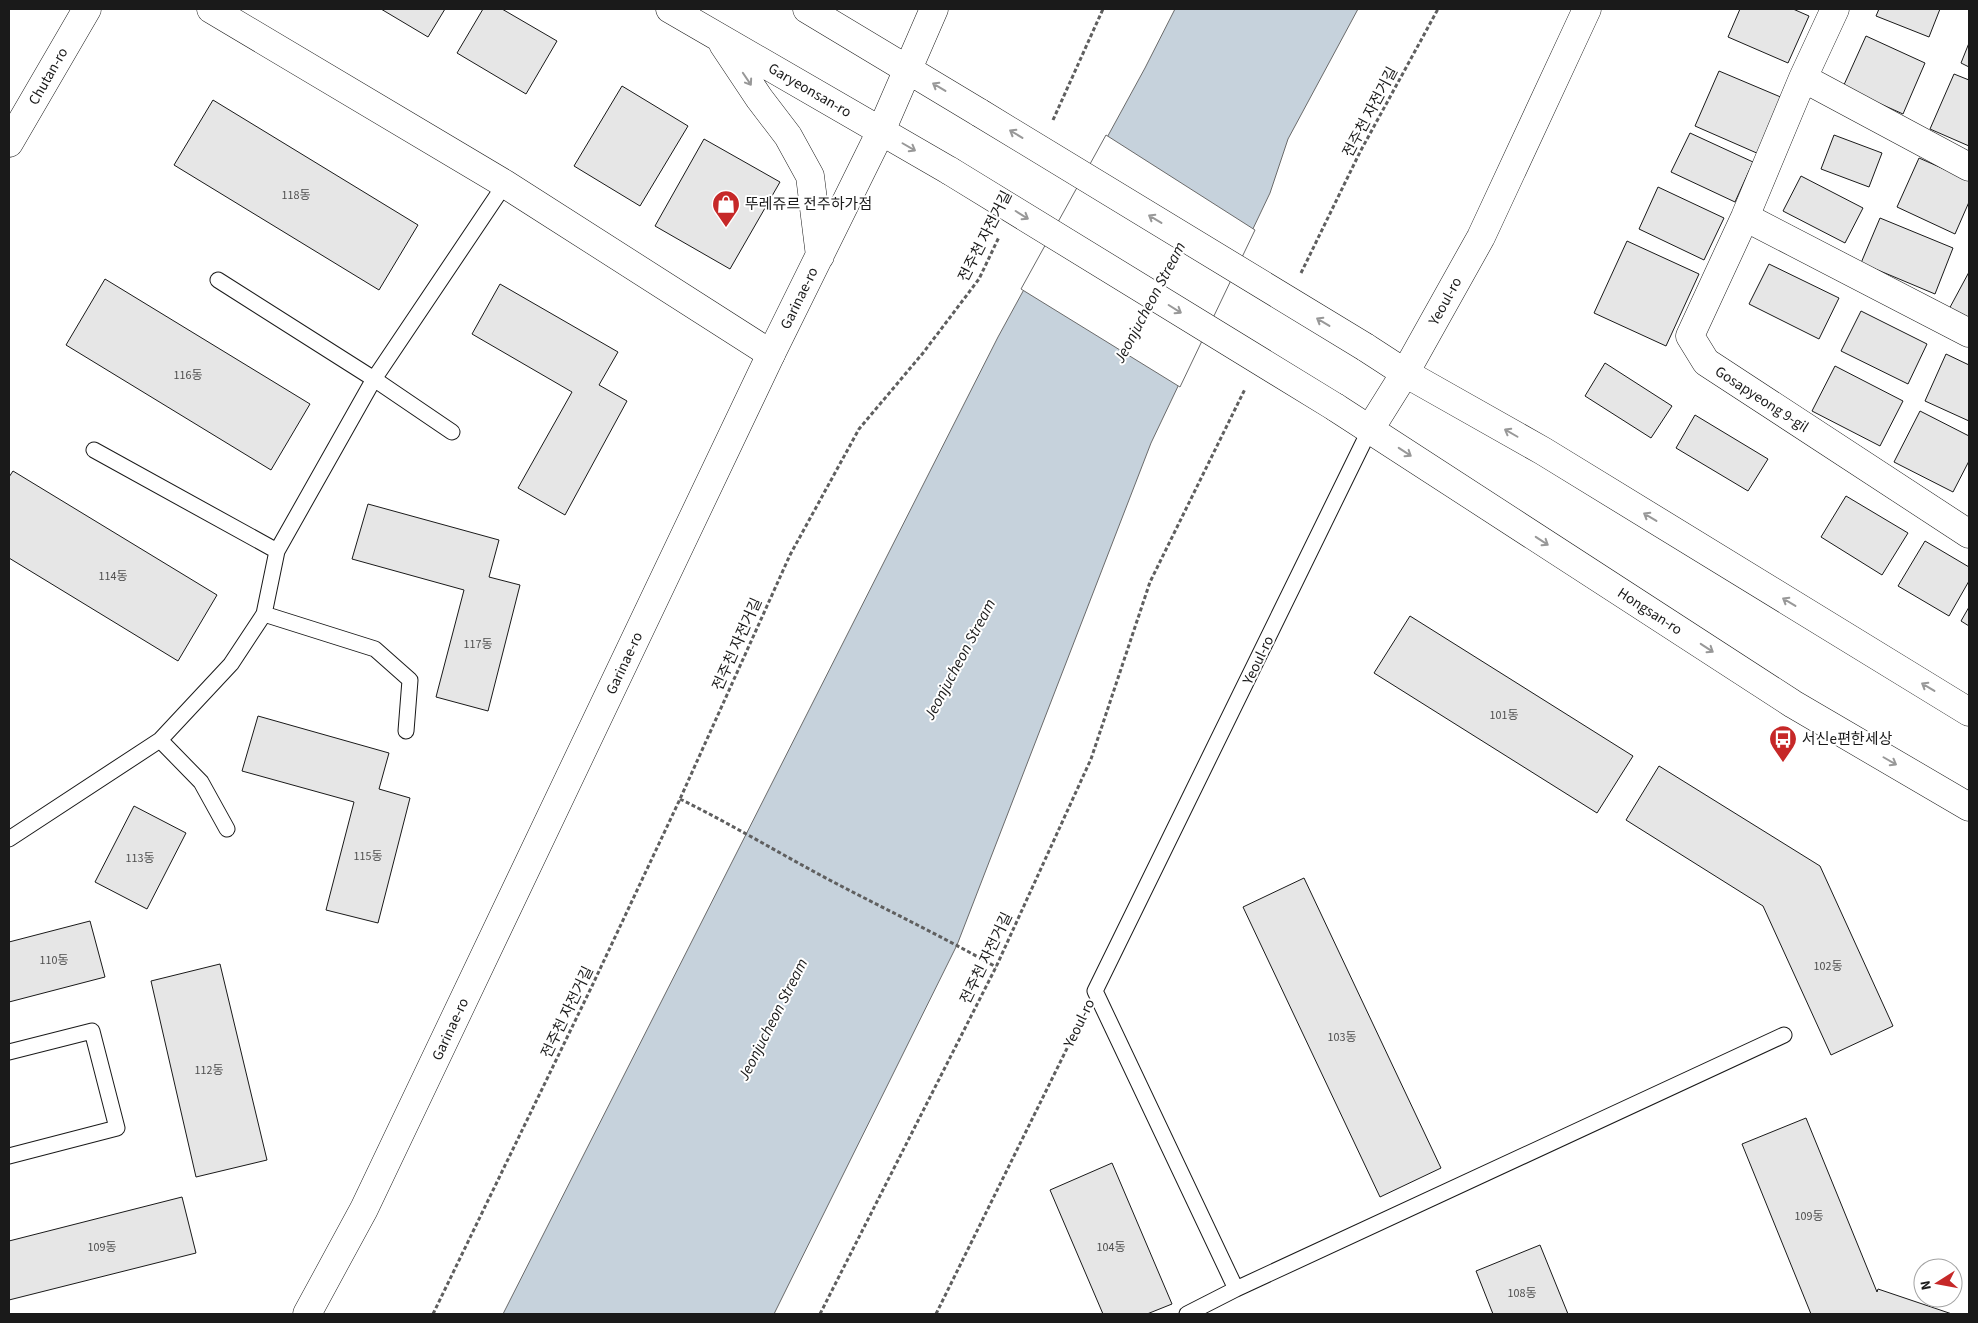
<svg xmlns="http://www.w3.org/2000/svg" width="1978" height="1323" font-family="'Source Sans 3','Noto Sans KR',sans-serif">
<style>
.water{fill:#c6d2dc;stroke:#6a6a6a}
.pier{fill:#fff;stroke:#6a6a6a}
.building{fill:#e6e6e6;stroke:#1a1a1a}
.lines{fill:none;stroke-linecap:round;stroke-linejoin:round}
.service-casing{stroke:#1a1a1a;stroke-width:17}
.minor-casing{stroke:#1a1a1a;stroke-width:29}
.tertiary-casing{stroke:#1a1a1a;stroke-width:29}
.path{stroke:#5f5f5f;stroke-width:3;stroke-dasharray:4 2.5;stroke-linecap:butt}
.service{stroke:#fff;stroke-width:15}
.minor{stroke:#fff;stroke-width:28}
.tertiary{stroke:#fff;stroke-width:28}
.tertiary-bridge-casing{stroke:#1a1a1a;stroke-width:29;stroke-linecap:butt}
.tertiary-bridge{stroke:#fff;stroke-width:28}
.oneway{stroke:#989898}
.labels{text-anchor:middle;stroke-width:4;stroke-linejoin:round;paint-order:stroke}
.number-label{font-size:12px;fill:#4d4d4d}
.street-label{font-size:15px;fill:#1a1a1a;stroke:#fff}
.poi-label{font-size:15px;fill:#1a1a1a;stroke:#fff;text-anchor:start}
.water-label{font-size:16px;font-style:italic;fill:#1a1a1a;stroke:#fff}
</style>
<rect width="100%" height="100%" fill="#fff"/>
<path class="water" d="M1175 9H1358L1288 139 1270 193 1151 443 957 945 774 1314H503L998 337 1145 68Z"/>
<path class="pier" d="M1106 135 1255 230 1180 387 1021 289Z"/>
<path class="building" d="M381 9H445L428 37Z
M483 9H502L557 41 526 94 457 53Z
M1740 9H1793L1809 16 1788 63 1728 37Z
M1879 9H1940L1929 37 1876 16Z
M1866 36 1925 63 1903 114 1843 87Z
M1969 43V67L1961 63Z
M1719 71 1783 98 1759 154 1695 126Z
M1954 74 1969 80V146L1930 129Z
M622 86 688 126 640 206 574 166Z
M213 100 418 225 379 290 174 165Z
M1690 133 1753 162 1735 202 1671 172Z
M1834 135 1882 153 1869 187 1821 169Z
M704 139 780 182 730 269 655 226Z
M1919 158 1969 180V202L1955 234 1897 207Z
M1801 176 1863 208 1845 243 1783 211Z
M1658 187 1724 218 1704 260 1639 229Z
M1880 218 1953 248 1935 294 1861 263Z
M1627 241 1699 274 1666 346 1594 313Z
M1769 264 1839 298 1819 339 1749 304Z
M1969 272V322L1948 311Z
M105 279 310 404 271 470 66 345Z
M500 284 618 352 599 385 627 401 565 515 518 488 572 392 472 334Z
M1861 311 1927 344 1908 384 1841 351Z
M1946 354 1969 365V421L1925 401Z
M1605 363 1672 406 1651 438 1585 396Z
M1835 366 1903 401 1880 446 1812 411Z
M1920 411 1969 436V461L1953 492 1894 462Z
M1695 415 1768 459 1748 491 1676 448Z
M13 471 217 595 178 661 9 558V477Z
M1846 496 1908 533 1882 575 1821 537Z
M368 504 499 540 489 577 520 585 488 711 436 697 464 590 352 559Z
M1925 541 1969 567V581L1949 616 1898 586Z
M1969 607V626L1961 621Z
M1410 616 1633 756 1597 813 1374 673Z
M258 716 389 753 379 789 410 798 378 923 326 910 354 802 242 771Z
M1659 766 1820 866 1893 1026 1831 1055 1763 906 1626 820Z
M134 806 186 833 147 909 95 882Z
M1304 878 1441 1168 1380 1197 1243 907Z
M90 921 105 977 9 1002V942Z
M220 964 267 1160 196 1177 151 981Z
M1806 1118 1877 1292 1878 1289 1952 1314H1811L1742 1144Z
M1112 1163 1172 1304 1147 1314H1103L1050 1190Z
M182 1197 196 1253 9 1300V1241Z
M1540 1245 1568 1314H1493L1476 1271Z"/>
<g class="lines">
<g class="service-casing">
<path id="service" d="M218 280 374 379 452 432
M94 450 277 551
M264 614 375 649 410 680 406 731
M160 740 201 782 227 829
M9 839 160 740 231 664 264 614 277 551 374 379 505 184
M9 1052 92 1031 117 1128 9 1156
M1236 1289 1095 991 1370 429
M1187 1314 1236 1289 1784 1035"/>
</g>
<g class="minor-casing">
<path id="minor" d="M211 9 505 184 771 354
M1835 9 1803 78 1745 217 1690 336 1706 362 1969 534
M1803 78 1969 167
M9 143 87 9
M1745 217 1969 333"/>
</g>
<g class="tertiary-casing">
<path id="tertiary" d="M670 9 950 171
M807 9 980 113
M723 44 759 98 788 136 810 176 820 256
M1365 347 1405 373 1543 451 1969 712
M1335 407 1793 704 1969 807
M1370 429 1405 373 1481 237 1587 9
M307 1314 364 1209 771 354 881 131 934 9"/>
</g>
<path class="path" d="M1053 120 1103 9
M1301 273 1360 152 1438 9
M680 799C735 826 787 858 841 886 893 913 945 938 996 967
M433 1314 592 986 680 799 790 555 859 429 923 353 979 279 999 237
M820 1314 996 967 1091 759 1150 582 1245 389
M936 1314 1081 1020"/>
<use href="#service" class="service"/>
<use href="#minor" class="minor"/>
<use href="#tertiary" class="tertiary"/>
<g class="tertiary-bridge-casing">
<path id="tertiary-bridge" d="M980 113 1365 347
M950 171 1335 407"/>
</g>
<use href="#tertiary-bridge" class="tertiary-bridge"/>
</g>
<defs><path id="oneway-shaft" d="M-6 0H5M1.5-3L5.5 0L1.5 3" fill="none" stroke-width="1.6" stroke-linecap="round" stroke-linejoin="round" transform="scale(1.25)"/></defs>
<g class="oneway">
<use href="#oneway-shaft" transform="translate(747 79) rotate(56)"/>
<use href="#oneway-shaft" transform="translate(939 87) rotate(-149)"/>
<use href="#oneway-shaft" transform="translate(1016 134) rotate(-149)"/>
<use href="#oneway-shaft" transform="translate(909 147) rotate(30)"/>
<use href="#oneway-shaft" transform="translate(1022 215) rotate(32)"/>
<use href="#oneway-shaft" transform="translate(1155 219) rotate(-149)"/>
<use href="#oneway-shaft" transform="translate(1175 309) rotate(32)"/>
<use href="#oneway-shaft" transform="translate(1323 322) rotate(-149)"/>
<use href="#oneway-shaft" transform="translate(1511 433) rotate(-150)"/>
<use href="#oneway-shaft" transform="translate(1405 452) rotate(33)"/>
<use href="#oneway-shaft" transform="translate(1650 517) rotate(-149)"/>
<use href="#oneway-shaft" transform="translate(1542 541) rotate(33)"/>
<use href="#oneway-shaft" transform="translate(1789 602) rotate(-149)"/>
<use href="#oneway-shaft" transform="translate(1707 648) rotate(33)"/>
<use href="#oneway-shaft" transform="translate(1928 687) rotate(-149)"/>
<use href="#oneway-shaft" transform="translate(1890 761) rotate(30)"/>
</g>
<defs>
<g id="shop-pin" transform="scale(1.4375)"><path d="M0 17L-7.5 6A9.5 9.5 0 1 1 7.5 6Z" fill="#c62828" stroke="#fff"/><path d="M-5-2.5h2.3a2.7 3.5 0 0 1 5.4 0H5L5.5 6h-11ZM-1.5-2.5h3a1.5 2.3 0 0 0-3 0Z" fill="#fff"/></g>
<g id="bus-pin" transform="scale(1.4375)"><path d="M0 17L-7.5 6A9.5 9.5 0 1 1 7.5 6Z" fill="#c62828" stroke="#fff"/><path d="M-5-6H5V4H4V6H2V4H-2V6H-4V4H-5ZM-3.5-4V0h7V-4ZM-3.5 1.2v1.5H-2V1.2ZM2 1.2v1.5H3.5V1.2Z" fill="#fff"/></g>
</defs>
<g fill-rule="evenodd">
<use href="#shop-pin" x="726" y="204"/>
<use href="#bus-pin" x="1783" y="739"/>
</g>
<g class="labels">
<g class="number-label">
<text x="296" y="199">118동</text>
<text x="188" y="379">116동</text>
<text x="113" y="580">114동</text>
<text x="478" y="648">117동</text>
<text x="1504" y="719">101동</text>
<text x="368" y="860">115동</text>
<text x="140" y="862">113동</text>
<text x="54" y="964">110동</text>
<text x="1828" y="970">102동</text>
<text x="1342" y="1041">103동</text>
<text x="209" y="1074">112동</text>
<text x="1809" y="1220">109동</text>
<text x="102" y="1251">109동</text>
<text x="1111" y="1251">104동</text>
<text x="1522" y="1297">108동</text>
</g>
<g class="street-label">
<text transform="translate(48 76) rotate(-60)" y="5">Chutan-ro</text>
<text transform="translate(810 90) rotate(30)" y="5">Garyeonsan-ro</text>
<text transform="translate(1370 112) rotate(-62)" y="5">전주천 자전거길</text>
<text transform="translate(985 236) rotate(-63)" y="5">전주천 자전거길</text>
<text transform="translate(799 298) rotate(-64)" y="5">Garinae-ro</text>
<text transform="translate(1445 301) rotate(-61)" y="5">Yeoul-ro</text>
<text transform="translate(1762 399) rotate(33)" y="5">Gosapyeong 9-gil</text>
<text transform="translate(1650 611) rotate(33)" y="5">Hongsan-ro</text>
<text transform="translate(737 644) rotate(-66)" y="5">전주천 자전거길</text>
<text transform="translate(1258 660) rotate(-64)" y="5">Yeoul-ro</text>
<text transform="translate(624 663) rotate(-65)" y="5">Garinae-ro</text>
<text transform="translate(986 958) rotate(-64)" y="5">전주천 자전거길</text>
<text transform="translate(567 1012) rotate(-64)" y="5">전주천 자전거길</text>
<text transform="translate(1079 1023) rotate(-64)" y="5">Yeoul-ro</text>
<text transform="translate(450 1029) rotate(-65)" y="5">Garinae-ro</text>
</g>
<g class="poi-label">
<text x="745" y="209">뚜레쥬르 전주하가점</text>
<text x="1802" y="744">서신e편한세상</text>
</g>
<g class="water-label">
<text transform="translate(1149 302) rotate(-62)" y="6">Jeonjucheon Stream</text>
<text transform="translate(959 659) rotate(-62)" y="6">Jeonjucheon Stream</text>
<text transform="translate(772 1019) rotate(-63)" y="6">Jeonjucheon Stream</text>
</g>
</g>
<rect width="1978" height="1323" fill="none" stroke="#1a1a1a" stroke-width="20"/>
<g transform="translate(1938 1283) rotate(259)"><circle r="24" fill="#ffffff" stroke="#a3a3a3"/>
<path d="M0-4L9 19L0 12L-9 19Z" fill="#c62828"/>
<text y="-8" font-size="14" font-weight="bold" text-anchor="middle" fill="#1a1a1a">N</text>
</g>
</svg>
